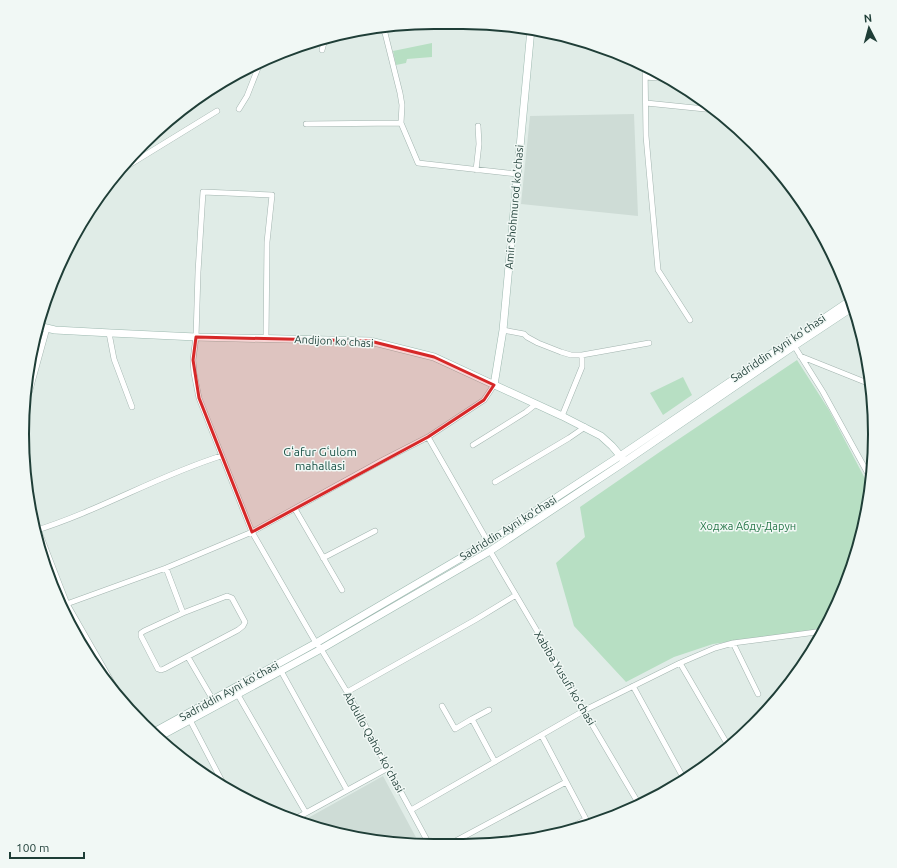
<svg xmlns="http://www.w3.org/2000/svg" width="897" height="868" font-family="Ubuntu,sans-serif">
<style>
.built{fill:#cedcd6}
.green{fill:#b7dfc3}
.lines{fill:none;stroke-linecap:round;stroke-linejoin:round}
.street-casing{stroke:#a2b4af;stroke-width:6}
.secondary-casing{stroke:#9db9b0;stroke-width:8}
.street{stroke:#fff;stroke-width:5}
.secondary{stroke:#fff;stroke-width:7}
.marked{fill:#d62828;fill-opacity:0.2;stroke:#d62828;stroke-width:3;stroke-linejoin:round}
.labels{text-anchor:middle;stroke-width:3;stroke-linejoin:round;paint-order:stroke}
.street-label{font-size:11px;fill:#1f3e37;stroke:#f1f8f5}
.park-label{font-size:11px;fill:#277749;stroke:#f1f8f5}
.neighbourhood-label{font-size:12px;fill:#1a5146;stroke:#f1f8f5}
.rim{fill:none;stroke:#1f3e37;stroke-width:2}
</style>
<rect width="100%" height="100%" fill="#e0ece7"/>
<path class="built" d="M634 114 638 216 521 204 530 116Z
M383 776 419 843H380L299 823Z"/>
<path class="green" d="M432 43V57L407 59 406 63 396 65 393 51Z
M797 360 829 410 871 490 853 566 825 629 713 644 674 657 626 682 574 626 556 563 585 537 580 507 664 449Z
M683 377 692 395 663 415 650 393Z"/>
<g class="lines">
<g class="street-casing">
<path id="street" d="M460 24V23
M381 27 385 33 400 93 402 105 401 123 418 163 517 174
M322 50 325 39
M645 66 646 136 658 270 690 320
M645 77 671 79
M646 103 715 110
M239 109 247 96 260 63
M306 124 401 123
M476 170 479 144 478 126
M116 173 217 111
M848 311 857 316
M503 330 524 334 527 337 538 343 561 352 571 355H582L649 343
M109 333 114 359 132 407
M266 338 267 242 272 195 203 192 198 272 196 337 193 360 194 373 199 398 252 532 316 643 321 649 347 692 429 844
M793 344 823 392 872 481
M800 356 870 384
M25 408 47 328
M562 416 582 367V355
M428 437 488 542
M473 445 526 412 536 404
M495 482 569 438 585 427
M295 509 342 590
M31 511 67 604 122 700
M34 531C99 511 157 476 221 456
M490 551 640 806
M323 558 375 531
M166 568 183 613
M227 596 232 598 245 622 243 626 238 630 164 669 161 670 158 669 141 636V633L144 631 183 613Z
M61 606 166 568 252 532 383 460 428 437 484 400 494 385
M733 643 758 694
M188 657 213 700
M680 663 729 747
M281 671 347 790
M633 686 684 779
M347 692 475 620 516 595
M238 695 306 813
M442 706 455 729 472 719 495 762
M472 719 489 710
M190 720 226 789
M542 736 589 825
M411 810 585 710 680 663 715 648 733 643 824 631
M293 820 388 768
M561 833 586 819
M450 844 566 782"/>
</g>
<g class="secondary-casing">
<path id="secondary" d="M38 326 55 330 111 333 196 337 370 341 434 357 562 416 601 436 612 446 623 459
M494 385 503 330 531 29
M152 733 316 643 488 542 620 456 851 300
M157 738 321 649 490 551 620 465 788 350 853 307"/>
</g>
<use href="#street" class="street"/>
<use href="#secondary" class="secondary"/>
</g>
<path class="marked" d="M196 337 370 341 434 357 494 385 484 400 428 437 252 532 199 398 193 360Z"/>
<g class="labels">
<g class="street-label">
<text transform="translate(514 207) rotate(-85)" y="4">Amir Shohmurod ko'chasi</text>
<text transform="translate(334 341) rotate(3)" y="4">Andijon ko'chasi</text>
<text transform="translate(778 348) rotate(-34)" y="4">Sadriddin Ayni ko'chasi</text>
<text transform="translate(508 528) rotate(-32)" y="4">Sadriddin Ayni ko'chasi</text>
<text transform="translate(565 678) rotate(59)" y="4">Xabiba Yusufi ko'chasi</text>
<text transform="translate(229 691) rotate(-29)" y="4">Sadriddin Ayni ko'chasi</text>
<text transform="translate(374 742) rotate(61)" y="4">Abdullo Qahor ko'chasi</text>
</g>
<g class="park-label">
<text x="748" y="530">Ходжа Абду-Дарун</text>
</g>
<g class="neighbourhood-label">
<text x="320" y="456">Gʻafur Gʻulom<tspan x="320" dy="14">mahallasi</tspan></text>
</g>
</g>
<path d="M0 0H897V868H0ZM434 29H463A405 405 0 0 1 868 434V434A405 405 0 0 1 463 839H434A405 405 0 0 1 29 434V434A405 405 0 0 1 434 29Z" fill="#f1f8f5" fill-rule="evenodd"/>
<path class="rim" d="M434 29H463A405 405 0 0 1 868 434V434A405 405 0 0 1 463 839H434A405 405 0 0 1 29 434V434A405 405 0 0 1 434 29Z"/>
<g transform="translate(869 28) rotate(354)" stroke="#f1f8f5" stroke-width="3" paint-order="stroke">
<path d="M0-3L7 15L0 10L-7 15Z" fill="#1f3e37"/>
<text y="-6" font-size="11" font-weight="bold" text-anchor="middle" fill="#1f3e37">N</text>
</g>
<path d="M10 852v6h74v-6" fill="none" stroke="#1f3e37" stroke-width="2"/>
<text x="16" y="852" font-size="12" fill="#1f3e37" stroke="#f1f8f5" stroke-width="3" paint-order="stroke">100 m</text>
</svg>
